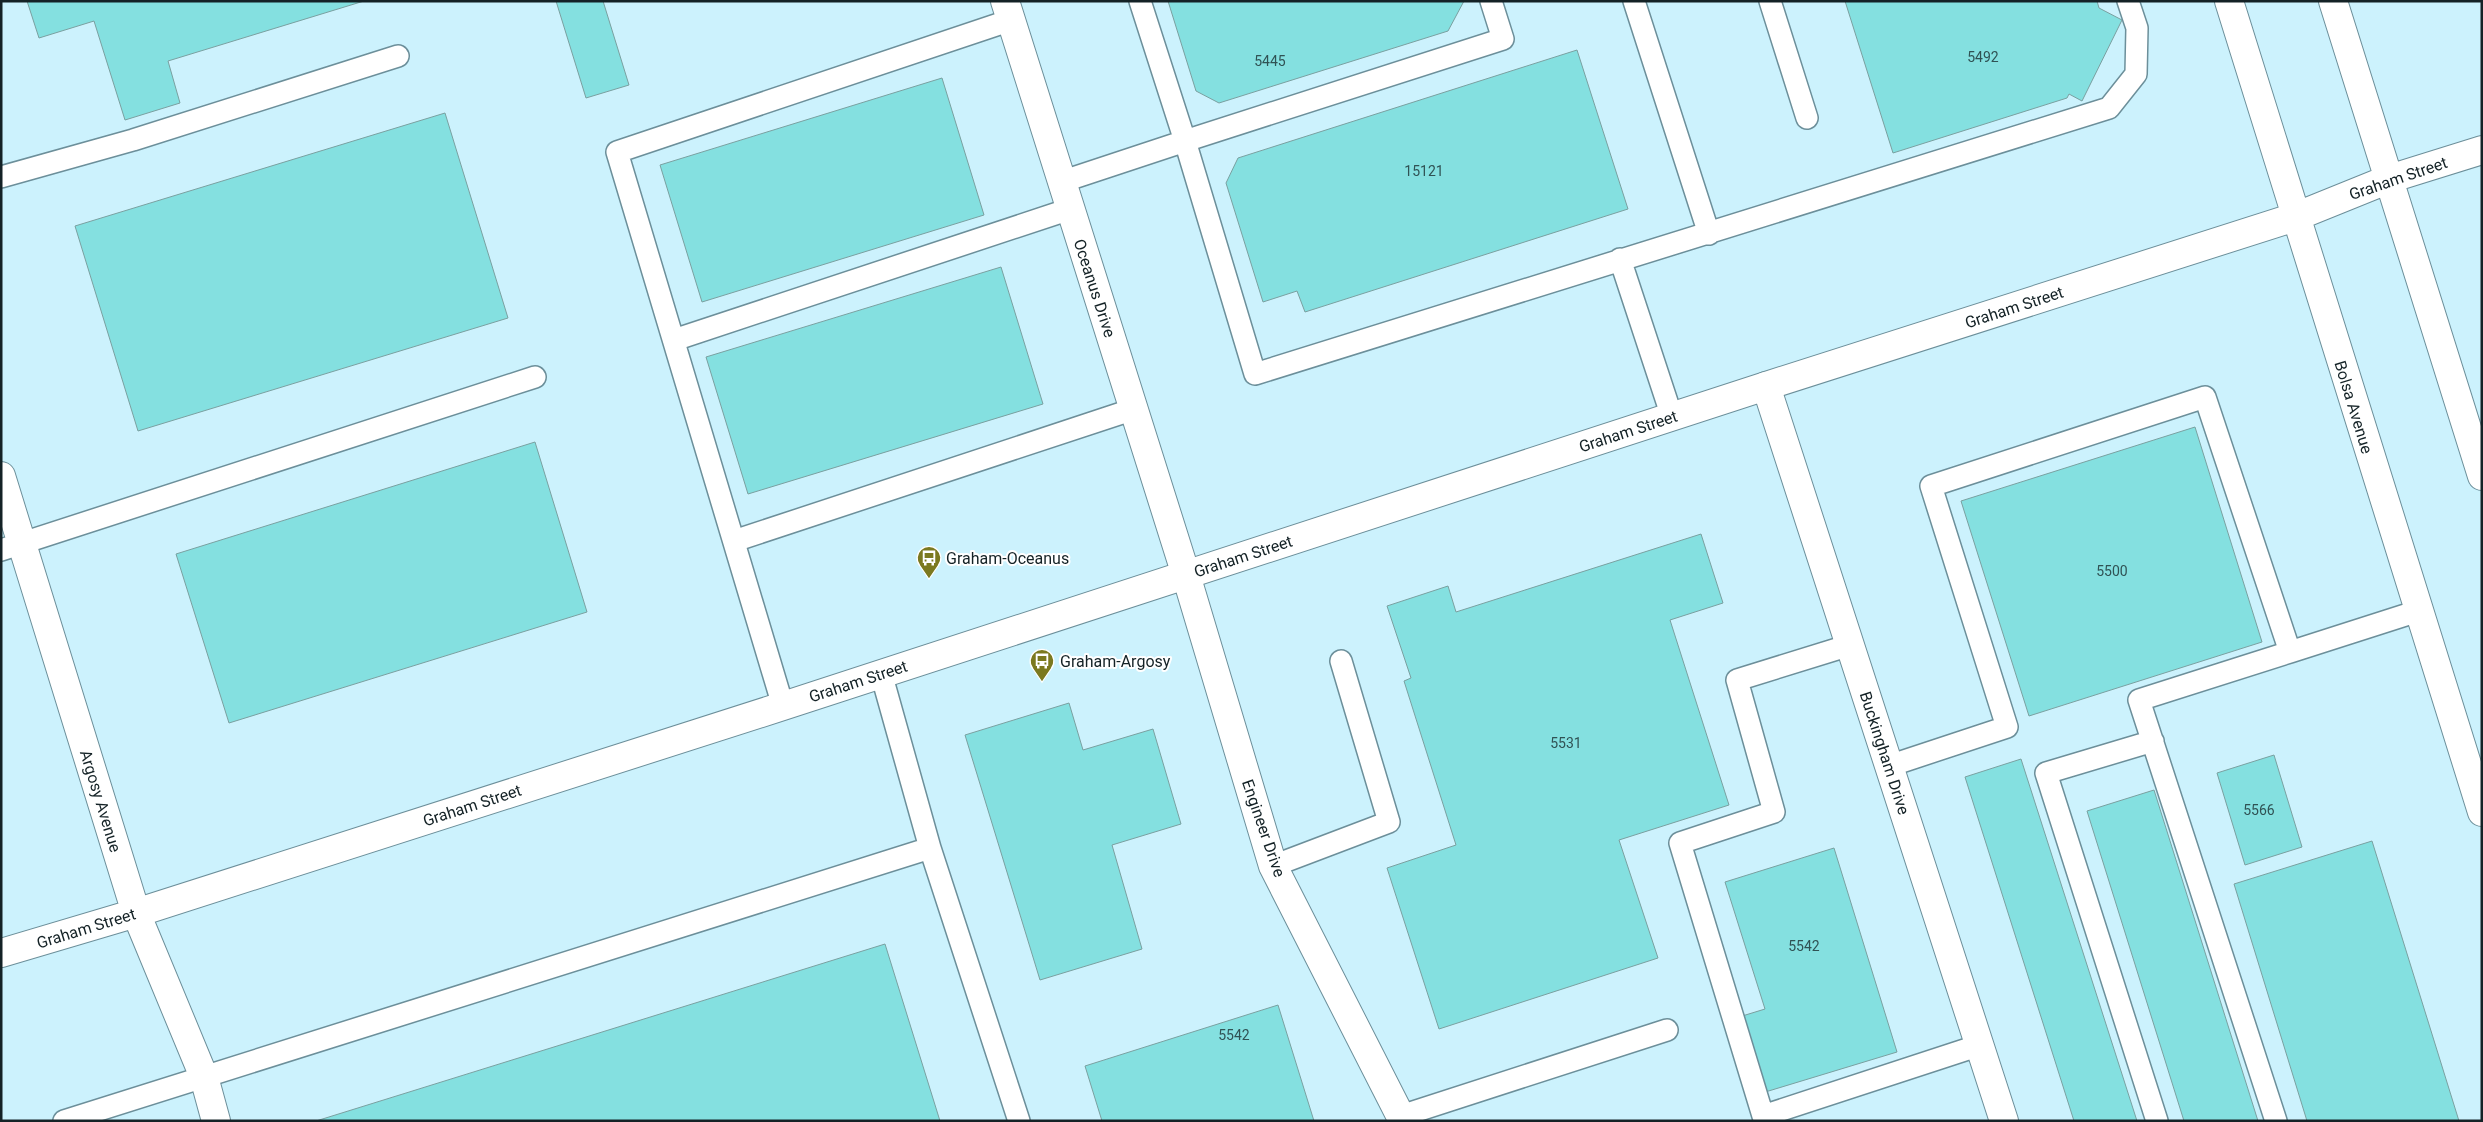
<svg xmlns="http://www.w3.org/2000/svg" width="2483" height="1122" font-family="Roboto,sans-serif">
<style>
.building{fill:#84e0e0;stroke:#7aa0a0}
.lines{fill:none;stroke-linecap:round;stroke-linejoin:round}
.lane-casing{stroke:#6c8f9a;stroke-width:24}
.street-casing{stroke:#6c8f9a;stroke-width:30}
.secondary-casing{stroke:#6c8f9a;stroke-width:30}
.lane{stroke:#fff;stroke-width:21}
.street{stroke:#fff;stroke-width:28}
.secondary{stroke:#fff;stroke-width:28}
.labels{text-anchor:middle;stroke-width:4;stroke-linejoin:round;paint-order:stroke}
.number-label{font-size:14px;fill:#305254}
.street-label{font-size:16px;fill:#142226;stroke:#fff}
.poi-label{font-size:16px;fill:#142226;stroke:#fff;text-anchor:start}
</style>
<rect width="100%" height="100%" fill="#ccf2fd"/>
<path class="building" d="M27 1H364L168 61 180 103 125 120 94 21 39 38Z
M556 1H603L629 85 586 98Z
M1168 1H1464L1448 31 1219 103 1196 91Z
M1845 1H2097L2099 8 2122 20 2082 101 2069 94 2067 98 1893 153Z
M1577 50 1628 209 1305 312 1297 291 1263 302 1226 183 1238 158Z
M942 78 984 215 702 302 660 165Z
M445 113 508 318 138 431 75 226Z
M1001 267 1043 404 748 494 706 357Z
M2195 427 2262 642 2029 716 1961 501Z
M535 442 587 612 229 723 176 554Z
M1701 534 1723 603 1670 620 1729 805 1619 840 1658 958 1439 1029 1387 868 1456 845 1404 681 1411 678 1387 606 1448 586 1456 612Z
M1069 703 1083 750 1153 729 1181 824 1112 845 1142 949 1040 980 965 735Z
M2274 755 2302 847 2245 865 2217 773Z
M2021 759 2137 1121H2074L1965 777Z
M2154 790 2258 1121H2184L2087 811Z
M2372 841 2459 1121H2307L2234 884Z
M1834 848 1897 1052 1762 1093 1739 1017 1765 1009 1725 882Z
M885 944 940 1121H316Z
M1278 1005 1314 1121H1102L1085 1066Z"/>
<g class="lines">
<g class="lane-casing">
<path id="lane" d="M1140 1 1185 141 1503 39 1491 1
M1634 1 1709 234
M1770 1 1807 118
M1 177 133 140 398 56
M1061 182 1185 141 1255 374C1540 284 1825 197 2109 108L2136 74 2137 28 2128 1
M1620 259 1672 417
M674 340 1070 209
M734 541 1134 409
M1 550 535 377
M1850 645 1737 680 1774 812 1680 843 1763 1116 1980 1045
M881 673 930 848 1019 1121
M783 706 617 152 1011 20
M2153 741 2046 773 2157 1121
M1889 766 2007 727 1931 486 2205 397 2290 652 2418 611
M1273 866 1389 822 1341 661
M1401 1116 1667 1030
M64 1121 930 848
M2276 1121 2139 700 2290 652"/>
</g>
<g class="street-casing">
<path id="street" d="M1005 1 1186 575 1273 866 1403 1121
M1766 386 2004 1121
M136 913 204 1077 216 1121"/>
</g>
<g class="secondary-casing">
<path id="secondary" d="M2229 1 2482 812
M2333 1 2482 476
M1 476 136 913
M1 953 136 913 783 706 1766 386 2295 217 2389 179 2482 150"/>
</g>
<use href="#lane" class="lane"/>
<use href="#street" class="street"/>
<use href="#secondary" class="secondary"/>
</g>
<defs>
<g id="bus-pin" transform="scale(1.25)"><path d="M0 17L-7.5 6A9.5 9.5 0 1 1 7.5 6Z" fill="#7b791f" stroke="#fff"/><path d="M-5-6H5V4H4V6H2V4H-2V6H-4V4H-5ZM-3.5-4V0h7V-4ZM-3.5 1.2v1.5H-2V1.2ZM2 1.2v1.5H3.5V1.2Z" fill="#fff"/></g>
</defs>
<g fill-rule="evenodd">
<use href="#bus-pin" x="929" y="558"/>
<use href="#bus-pin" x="1042" y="661"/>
</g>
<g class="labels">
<g class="number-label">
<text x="1983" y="62">5492</text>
<text x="1270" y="66">5445</text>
<text x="1424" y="176">15121</text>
<text x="2112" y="576">5500</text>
<text x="1566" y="748">5531</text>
<text x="2259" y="815">5566</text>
<text x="1804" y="951">5542</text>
<text x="1234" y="1040">5542</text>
</g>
<g class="street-label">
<text transform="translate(2398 178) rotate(-19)" y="6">Graham Street</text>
<text transform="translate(1095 288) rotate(72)" y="6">Oceanus Drive</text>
<text transform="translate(2014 307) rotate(-18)" y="6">Graham Street</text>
<text transform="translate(2354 407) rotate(73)" y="6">Bolsa Avenue</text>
<text transform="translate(1628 431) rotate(-18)" y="6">Graham Street</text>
<text transform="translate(1243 556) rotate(-18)" y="6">Graham Street</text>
<text transform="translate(858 681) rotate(-18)" y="6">Graham Street</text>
<text transform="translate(1885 753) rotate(72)" y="6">Buckingham Drive</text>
<text transform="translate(101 801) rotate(73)" y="6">Argosy Avenue</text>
<text transform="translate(472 805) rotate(-18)" y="6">Graham Street</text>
<text transform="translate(1264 828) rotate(71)" y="6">Engineer Drive</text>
<text transform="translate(86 928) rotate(-17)" y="6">Graham Street</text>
</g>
<g class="poi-label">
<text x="946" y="564">Graham-Oceanus</text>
<text x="1060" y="667">Graham-Argosy</text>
</g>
</g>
<rect width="2483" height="1122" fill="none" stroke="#142226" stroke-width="5"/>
</svg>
